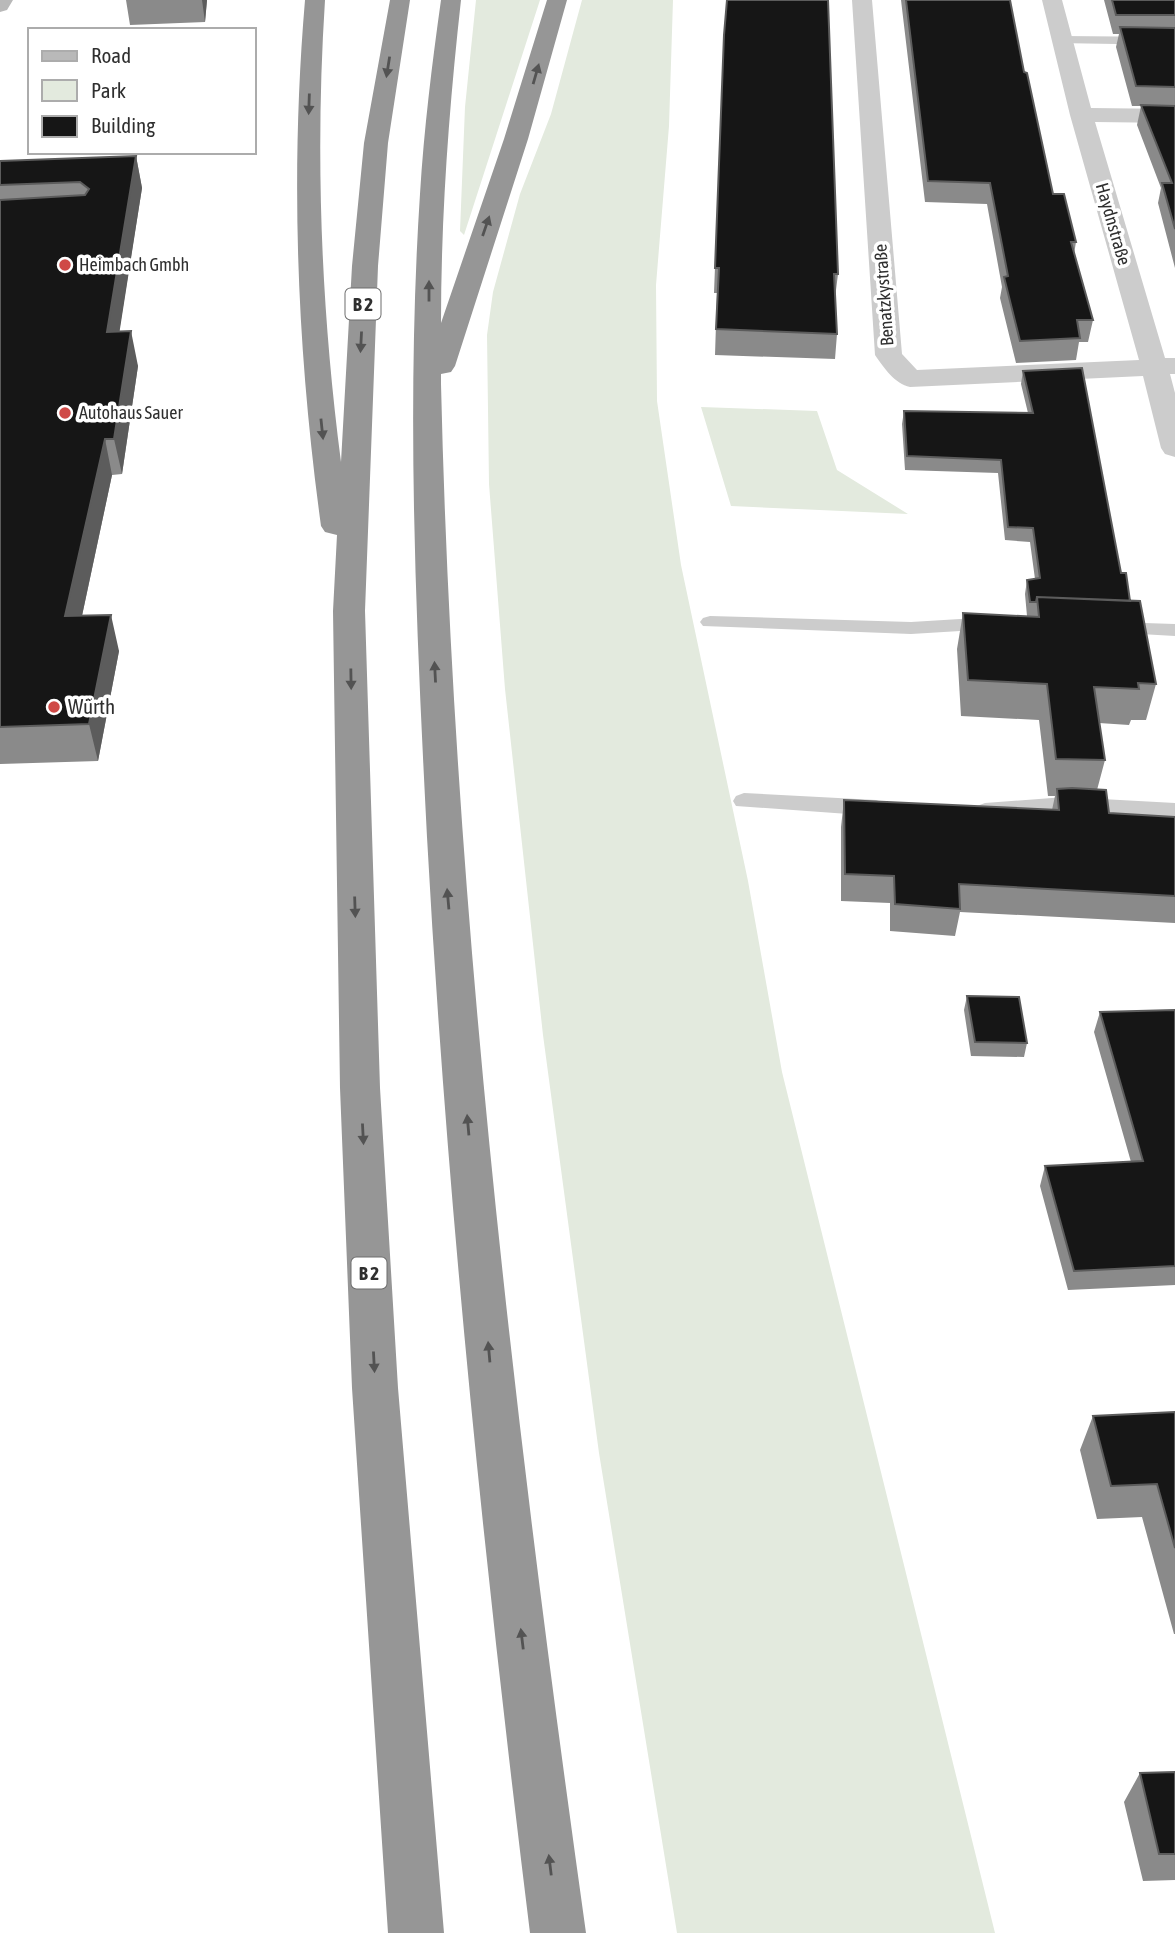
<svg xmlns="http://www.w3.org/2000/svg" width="1175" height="1933" font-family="'Asap Condensed',sans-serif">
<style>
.green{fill:#e3eade}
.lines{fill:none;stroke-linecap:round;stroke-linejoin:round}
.lane{fill:#ccc;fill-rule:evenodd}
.street{fill:#ccc;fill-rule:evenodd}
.secondary{fill:#b9b9b9;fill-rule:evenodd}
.highway{fill:#969696;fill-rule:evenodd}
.wall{fill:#8a8a8a}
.shaded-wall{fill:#5c5c5c}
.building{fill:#161616;stroke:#5c5c5c;stroke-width:2}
.oneway{fill:#535353}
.poi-dot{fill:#cf4a47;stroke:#fff;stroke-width:2.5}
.labels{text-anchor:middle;stroke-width:7;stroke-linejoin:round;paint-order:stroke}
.far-street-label{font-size:18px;fill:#2f2f2f;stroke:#fff}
.far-poi-label{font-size:18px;fill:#2f2f2f;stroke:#fff;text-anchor:start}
.shield{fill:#fff;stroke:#6d6d6d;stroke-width:2}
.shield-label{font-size:19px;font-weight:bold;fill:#2f2f2f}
.poi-label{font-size:21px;fill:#2f2f2f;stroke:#fff;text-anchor:start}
</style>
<rect width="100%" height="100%" fill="#fff"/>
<path class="green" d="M476 0H540L464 235 460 231 465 107Z
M582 0H673L669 126 656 285 657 401 681 565 748 881 782 1072 995 1933H677L599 1453 543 1035 505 689 489 484 487 335 493 292 520 194 551 114Z
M701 407 817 411 837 470 908 514 731 506Z"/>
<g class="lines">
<path class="lane" d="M1062 36 1175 37V45L1057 43V37Z
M710 616 911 622 993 617 1000 619 1003 623 1000 627 993 629 911 634 703 626 700 622 703 618Z
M1113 622 1175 624V636L1106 632 1103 628 1106 624Z
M744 793 876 800 884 803 887 808 884 813 876 816 736 806 733 801 736 796Z
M1065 797 1175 803V819L1065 813 985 819 977 816 974 811 977 806 985 803Z"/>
<path class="street" d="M852 0H872L902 354 917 370 1139 360 1070 115 1042 0H1062L1091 108 1175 109V123L1095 122 1165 358H1175V374H1170L1175 393V457L1165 454 1161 448 1143 376 910 387C895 384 884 368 875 355Z"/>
<path class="secondary" d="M0 0H13L7 10 0 12Z"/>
<path class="highway" d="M305 0H325C315 155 321 308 341 462L352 266 364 143 390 0H410L388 143 378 266 365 611 380 1088 398 1388 444 1933H388L352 1388 340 1088 333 611 337 535 325 532 321 526C297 350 290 177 305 0Z
M441 0H461C449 108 441 215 441 323L504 139 547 0H567L528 139 455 366 451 372 441 374V384C453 903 514 1419 586 1933H530C485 1568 447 1203 427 837 416 623 406 408 420 194 424 129 432 64 441 0Z"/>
</g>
<path class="wall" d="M126 0H207L205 22 130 25Z
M901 0H1010L1024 72 1053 194 1076 242 1074 254 1093 320 1088 342H1079L1076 360 1016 363 1000 298 1002 287 987 204 925 202Z
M1104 0H1175V268L1158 203 1161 188 1137 125 1141 106H1132L1116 47 1119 34H1113Z
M723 58 838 274 835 298 837 334 835 359 715 355 717 293H714Z
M136 156 142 188 119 332 138 366 122 474 112 475 82 616 119 651 98 761 0 764V161Z
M1023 371 1121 573 1156 684 1146 720H1131L1129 725 1099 723 1105 760 1097 790 1109 813 1175 817V923L960 912 955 936 890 931V903L841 901V827L844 800 1052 810 1055 796H1048L1039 720 961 716 957 649 963 613 1032 617 1033 616H1027L1025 594 1027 580 1035 579 1030 542 1005 540 998 473 905 470 902 424 904 411 1028 413 1021 384Z
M967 996 1027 1043 1024 1057 971 1056 964 1010Z
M1175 1010V1285L1068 1290 1040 1186 1045 1166 1131 1162 1094 1032 1100 1012Z
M1175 1412V1634H1174L1142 1517 1097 1519 1080 1450 1093 1416Z
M1175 1772V1880L1143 1881 1124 1802 1140 1773Z"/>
<path class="shaded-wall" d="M202 0H207L205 22Z
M136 156 142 188 114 367 107 332Z
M131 331 138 366 122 474 114 439Z
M105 439 112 475 74 653 65 616Z
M111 615 119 651 98 761 89 724Z"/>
<path class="building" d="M727 0H828L838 274H834L837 334 716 329 719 268H715L724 35Z
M906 0H1010L1024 72 1027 73 1053 194H1064L1076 242H1071L1093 320H1077L1080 338 1020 341 1004 277 1008 276 990 183 928 181Z
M1112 0H1175V15H1116Z
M1120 27 1175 28V87L1136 86Z
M1141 105 1175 106V229L1162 183H1172Z
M136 156 107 332 131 331 114 439H105L65 616 111 615 89 724 0 727V200L85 195 89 189 80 182 0 185V161Z
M1082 368 1121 573H1126L1130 601 1037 597 1036 602H1030L1027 580 1040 578 1033 528 1008 527 1001 460 907 456 904 411 1033 413 1023 371Z
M1037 597 1140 601 1156 684 1138 683 1139 689 1094 687 1105 760 1056 759 1047 684 968 680 963 613 1039 617Z
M1072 788 1106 790 1109 813 1175 817V896L959 884 960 909 895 904 894 876 845 874 844 800 1059 810 1057 789Z
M967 996 1019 997 1027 1043 975 1042Z
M1175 1010V1266L1074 1271 1045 1166 1143 1161 1100 1012Z
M1175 1412V1548L1157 1484 1111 1486 1093 1416Z
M1175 1772V1854H1159L1140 1773Z"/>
<defs><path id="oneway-solid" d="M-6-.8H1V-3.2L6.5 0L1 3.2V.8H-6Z" transform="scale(1.75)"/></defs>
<g class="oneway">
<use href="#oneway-solid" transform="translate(388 67) rotate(99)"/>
<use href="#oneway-solid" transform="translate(536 74) rotate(-74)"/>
<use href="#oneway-solid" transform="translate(309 104) rotate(92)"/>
<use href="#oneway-solid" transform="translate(486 226) rotate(-71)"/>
<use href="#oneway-solid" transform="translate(429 291) rotate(-90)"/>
<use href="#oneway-solid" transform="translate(361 342) rotate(93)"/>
<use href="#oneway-solid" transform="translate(322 429) rotate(84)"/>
<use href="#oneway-solid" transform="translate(435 672) rotate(-93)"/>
<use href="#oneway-solid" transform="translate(351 679) rotate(89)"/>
<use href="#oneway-solid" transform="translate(448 899) rotate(-95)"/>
<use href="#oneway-solid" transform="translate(355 907) rotate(88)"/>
<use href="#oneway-solid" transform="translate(468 1125) rotate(-95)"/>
<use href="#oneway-solid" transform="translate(363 1134) rotate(87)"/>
<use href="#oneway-solid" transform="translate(489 1352) rotate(-95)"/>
<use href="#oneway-solid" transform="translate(374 1362) rotate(87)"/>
<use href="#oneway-solid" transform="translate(522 1639) rotate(-97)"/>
<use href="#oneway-solid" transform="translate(550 1865) rotate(-97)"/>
</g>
<g class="poi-dot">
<circle cx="65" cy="265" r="7"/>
<circle cx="65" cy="413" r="7"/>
<circle cx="54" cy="707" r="7"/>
</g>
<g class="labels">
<g class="far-street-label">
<text transform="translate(1113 224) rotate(74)" y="6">Haydnstraße</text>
<text transform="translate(884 295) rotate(-94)" y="6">Benatzkystraße</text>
</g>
<g class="far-poi-label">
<text x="79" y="271">Heimbach Gmbh</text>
<text x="79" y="419">Autohaus Sauer</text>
</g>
<g class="shield">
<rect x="345.5" y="288.5" width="35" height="31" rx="5"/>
<rect x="351.5" y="1257.5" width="35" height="31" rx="5"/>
</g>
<g class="shield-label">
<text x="363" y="311">B 2</text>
<text x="369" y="1280">B 2</text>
</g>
<g class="poi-label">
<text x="68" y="714">Würth</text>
</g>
</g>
<rect x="28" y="28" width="228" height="126" fill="#ffffff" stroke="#acacac" stroke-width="2"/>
<rect x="42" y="51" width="35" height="10" fill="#b9b9b9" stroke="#acacac" stroke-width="2"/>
<text x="91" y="63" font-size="21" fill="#2f2f2f">Road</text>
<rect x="42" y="80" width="35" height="21" fill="#e3eade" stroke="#acacac" stroke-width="2"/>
<text x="91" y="98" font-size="21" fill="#2f2f2f">Park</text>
<rect x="42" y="116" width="35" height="21" fill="#161616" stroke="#acacac" stroke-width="2"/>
<text x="91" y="133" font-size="21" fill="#2f2f2f">Building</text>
</svg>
